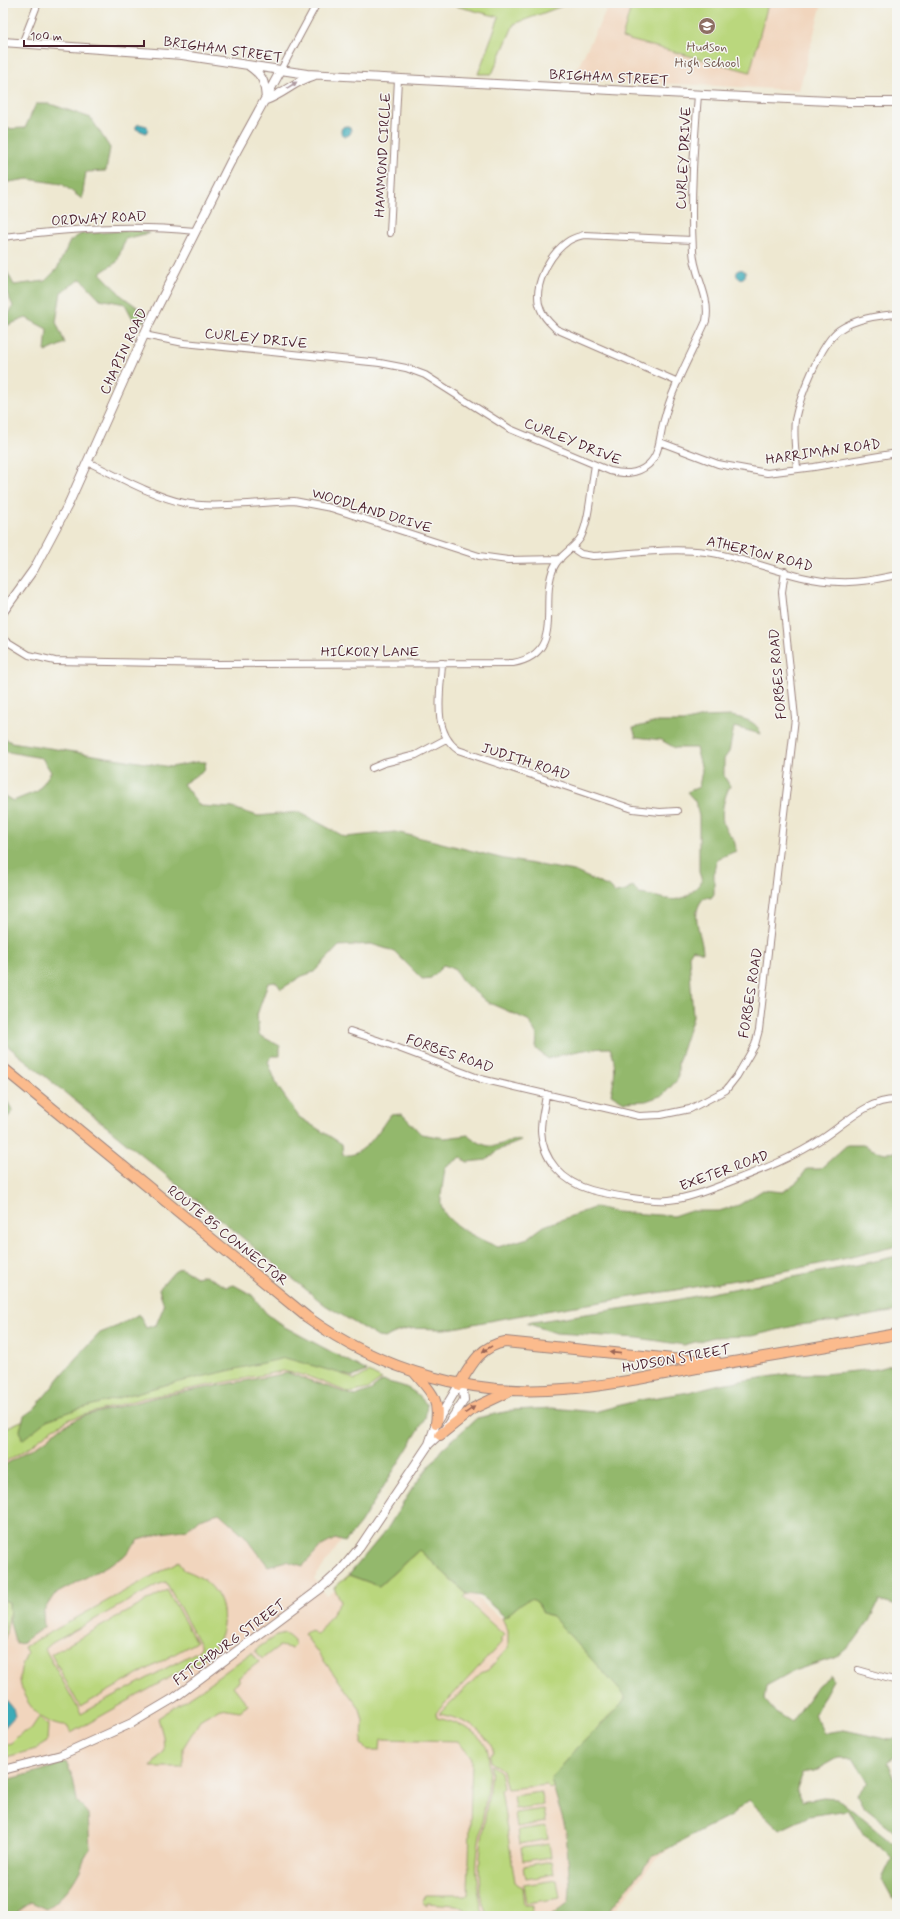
<svg xmlns="http://www.w3.org/2000/svg" width="900" height="1919" font-family="Mynerve,sans-serif">
<style>
.built{fill:#f1d5bd}
.green{fill:#bad77d;stroke:#827b54;fill-rule:evenodd}
.forest{fill:#93b86c;stroke:#6e6c4c}
.water{fill:#3babb8;stroke:#426572}
.lines{fill:none;stroke-linecap:round;stroke-linejoin:round}
.minor-casing{stroke:#9c847e;stroke-width:8}
.tertiary-casing{stroke:#9c847e;stroke-width:10}
.primary-casing{stroke:#9c847e;stroke-width:12}
.minor{stroke:#fff;stroke-width:6}
.tertiary{stroke:#fff;stroke-width:8}
.primary{stroke:#fbbb8d;stroke-width:10}
.oneway{fill:#ae9aa0}
.oneway2{fill:#9a6557}
.labels{text-anchor:middle;stroke-width:3;stroke-linejoin:round;paint-order:stroke}
.education-label{font-size:14px;fill:#785e54;stroke:#f6f6f2}
.street-label{font-size:14px;fill:#4a1f2b;stroke:#f6f6f2}
</style>
<rect width="100%" height="100%" fill="#f6f6f2"/>
<filter id="ink" filterUnits="userSpaceOnUse"><feTurbulence type="fractalNoise" baseFrequency=".025" numOctaves="2"/><feDisplacementMap in="SourceGraphic" scale="8" xChannelSelector="R" yChannelSelector="G"/><feConvolveMatrix kernelMatrix="1 2 1 2 8 2 1 2 1" color-interpolation-filters="sRGB"/></filter>
<filter id="wash" filterUnits="userSpaceOnUse"><feTurbulence type="fractalNoise" baseFrequency=".012" numOctaves="4" result="noise"/><feDisplacementMap in="SourceGraphic" scale="16" xChannelSelector="R" yChannelSelector="G"/><feGaussianBlur stdDeviation="0.9" result="paint"/><feColorMatrix in="noise" values="0 0 0 0 0 0 0 0 0 0 0 0 0 0 0 0 0 1.4 0 .05"/><feComposite in="paint" operator="in"/></filter>
<g filter="url(#wash)">
<rect width="100%" height="100%" fill="#eee8d1"/>
<path class="built" d="M610 3H822L799 90 572 79Z
M283 1371 307 1376 350 1393 402 1457 314 1579 327 1596 361 1572 407 1536 508 1625 725 1798 651 1865 610 1916H3V1463L24 1451 52 1429 70 1419 143 1398Z"/>
<path class="green" d="M444 3H570L514 24 492 74H478L499 17Z
M632 3 768 4 750 72 622 38Z
M279 1353 331 1369 355 1380 369 1372 382 1379 368 1389 350 1393 307 1376 283 1371 143 1398 70 1419 52 1429 24 1451 3 1463V1429L35 1415Z
M419 1550 467 1594 464 1598 504 1635 501 1638V1643L436 1713 437 1718C456 1722 479 1730 487 1749 494 1765 480 1829 478 1849 475 1875 477 1892 484 1916H478L456 1905 427 1903V1906L422 1902 425 1895H468L472 1759 458 1741 381 1739 380 1750H368L362 1744 363 1721 360 1709 304 1634 310 1630 317 1635 341 1601 334 1588 349 1575 379 1586Z
M179 1561 184 1570C225 1583 236 1623 208 1656L71 1733 67 1726C42 1727 18 1698 20 1674 21 1667 25 1660 27 1653L24 1647ZM166 1582 201 1647 198 1651 81 1714 45 1649 52 1643 157 1585Z
M526 1574 897 1575 551 1778 554 1786 551 1789 546 1785 507 1789 502 1770 491 1762 490 1755 494 1752C484 1728 463 1719 439 1714L481 1673 488 1670 508 1648V1631L502 1618C518 1610 532 1583 543 1613L552 1616Z
M167 1590 196 1642 80 1707 51 1654Z
M3 1600 9 1602 10 1611 3 1649Z
M285 1633 294 1641V1645L291 1648 279 1646 262 1659 255 1650 277 1635Z
M252 1652 259 1662 238 1678 240 1680 233 1686 248 1705 240 1711 220 1708 201 1719 183 1748V1767H151L164 1750 163 1736 158 1718 202 1689Z
M39 1717 48 1725 47 1742 36 1749 3 1758V1745L11 1743 20 1734 31 1729Z
M491 1765 500 1772 503 1787 501 1790 515 1882 522 1888 524 1905H533L531 1916H487C485 1907 480 1898 480 1889 476 1848 490 1806 491 1765Z
M541 1792 543 1805 515 1809 513 1796Z
M544 1809 546 1822 517 1827 515 1813Z
M546 1826 548 1839 520 1844 518 1830Z
M549 1844 551 1857 523 1861 521 1848Z
M552 1861 554 1874 526 1879 524 1866Z
M557 1880 560 1898 526 1903 523 1885Z"/>
<path class="forest" d="M36 104H50L91 118 110 148 106 171 86 172 82 199 62 184 28 179 3 183V129L25 128Z
M136 230 149 233 125 239 117 262 100 273 122 296 148 315 147 321H134L125 304 100 299 81 279 61 292 56 322 65 343 45 352 47 329 26 318 3 327V319L8 316 13 306 3 285V264L14 285 45 281 57 269 70 241 81 234Z
M731 716C744 719 756 720 761 734L734 727 729 752 724 759V776L730 786C724 796 719 818 725 828 732 839 735 837 736 851L717 859 714 871V894L711 898 705 897C688 913 702 933 703 953L693 949 689 955 693 1017 678 1063V1079L663 1095 646 1101 624 1102 611 1094C615 1077 617 1064 610 1048 589 1048 569 1052 548 1059L536 1049 537 1035 528 1020 487 1002 463 982 455 970 444 965 431 978 422 979 394 951 371 944 339 946 314 972 302 976 281 989 276 982 268 983 257 1015 259 1035 280 1046V1056H272L268 1062 278 1087 299 1117 342 1144 343 1155C364 1158 379 1130 390 1115L402 1114 421 1134 445 1138 468 1135C492 1153 493 1145 519 1139L521 1141 498 1150 487 1160 467 1162 461 1157 445 1168C444 1178 440 1196 441 1205 445 1225 482 1240 498 1247L528 1238 544 1226 596 1207 616 1212 673 1216 688 1211H719L739 1205 763 1190 783 1192 798 1181 807 1169H820L847 1145H863L876 1151 886 1153 897 1152V1246C758 1282 614 1297 473 1324 463 1326 453 1329 443 1329 419 1329 407 1325 385 1338L378 1337 325 1305 3 1042V879L9 876 3 866V795L13 801 38 791 51 772 42 758 3 751V737L11 742 171 767 196 762H206L204 770 183 784 200 806 233 808 258 816 299 812 345 837 395 832 430 840 504 859 574 871 611 888 615 893 626 891 633 886 639 894C670 897 679 910 702 881L699 872V816L695 801 687 792 699 787 702 770 696 748H675L661 740 636 737 633 728 657 722H683L703 717Z
M3 1095 13 1111 3 1123Z
M897 1256V1311L838 1321 798 1325 752 1336 714 1337 684 1345 638 1338 556 1333 526 1323 665 1302 871 1262Z
M181 1268 196 1277 205 1275 226 1287 234 1285 252 1295 266 1313 283 1326 367 1371 353 1377 285 1358 161 1386 75 1410 47 1420 22 1440 20 1430 24 1416 34 1409 75 1359 100 1333 118 1326 139 1314 146 1328 156 1325 164 1306 159 1289 174 1272Z
M897 1363V1606L879 1601 869 1621 853 1643 837 1657 793 1671 766 1686 764 1699 774 1711 792 1722 818 1685 831 1675 833 1680 814 1715 824 1733 844 1730 890 1740 897 1738V1755L887 1762 894 1779 897 1782V1833L865 1808 858 1795 868 1782 853 1758H837L814 1771 803 1773 796 1792 802 1801 823 1797 837 1798 897 1846V1900L893 1899 882 1879 892 1858 881 1847 864 1836 848 1810 809 1816 780 1830 749 1800 731 1816 653 1856 605 1916H551L569 1902 570 1888 566 1831 551 1779 578 1747 625 1701V1696L552 1616 543 1613C533 1586 520 1606 505 1617L481 1596 467 1594 419 1550 379 1586 349 1575 387 1529 412 1489 442 1449 477 1418 514 1410 552 1408 594 1412 640 1400 689 1392 720 1384 788 1374H824L877 1369Z
M288 1373 355 1396 371 1390 382 1381C403 1385 414 1388 427 1405L425 1419 409 1446 360 1524 345 1542 335 1539 320 1547 303 1566 286 1561 268 1566 245 1536 219 1513 199 1519 188 1529 163 1533 139 1540 123 1557 54 1595 43 1612 44 1627 27 1639 24 1643 16 1644 10 1623 9 1602 3 1600V1466L46 1440 61 1427 84 1416 156 1397Z
M66 1762 73 1778 77 1801 88 1814 90 1849C83 1857 83 1866 78 1874 70 1889 60 1899 47 1909L31 1902 19 1910 16 1916H3V1781L40 1771Z"/>
<path class="water" d="M139 124 147 126 148 129 146 133 136 129V126Z
M341 131a5 5 0 1 1 10 0a5 5 0 1 1-10 0Z
M736.5 274a4.5 4.5 0 1 1 9 0a4.5 4.5 0 1 1-9 0Z
M3 1696 13 1708 15 1716 3 1729Z"/>
</g>
<g filter="url(#ink)">
<g class="lines">
<g class="minor-casing">
<path id="minor" d="M22 44 38 3
M281 70 317 3
M390 233 398 79
M3 237C68 229 130 224 195 231
M144 335 184 343 380 363 406 368 425 375 510 429 610 471C624 474 636 475 648 465 661 453 659 436 664 420 672 387 692 353 706 321 711 296 694 276 693 251 690 199 694 146 698 95
M678 382 556 329C550 323 544 318 541 310 531 288 549 255 567 242 572 238 577 237 584 235L692 240
M660 442 718 464 767 473 814 467 897 453
M88 462C117 476 152 496 184 503 213 509 262 502 294 501L331 508 479 556 508 560 560 559
M797 469C796 454 793 436 795 420 799 399 821 343 839 330 856 318 877 316 897 314
M572 548 581 554 593 556C629 554 669 547 706 552 751 558 794 581 839 582 859 583 878 579 897 575
M3 639 29 655 55 661 217 664 513 663C567 653 538 602 554 567 560 554 574 549 581 537 590 518 591 486 595 465
M442 663C441 691 431 731 458 750L633 809 660 812 677 811
M372 768 384 763 416 755 446 739
M350 1031 377 1040 481 1079 639 1116 661 1115 690 1109 726 1090 737 1076 755 1045 759 1030 795 718 782 592 785 571
M546 1094C545 1105 541 1118 541 1130 542 1160 563 1182 591 1190 609 1195 651 1202 669 1200 690 1198 708 1190 727 1183 761 1170 793 1158 823 1138 846 1123 868 1099 897 1100
M858 1670 897 1681"/>
</g>
<g class="tertiary-casing">
<path id="tertiary" d="M3 42 182 55 307 74 724 96 850 102H897
M249 66C264 76 265 83 266 100 283 94 295 81 313 76
M3 612 34 569 68 505 149 324 230 163 281 70
M3 1770 61 1755 132 1723 174 1698 320 1589 341 1570 360 1547 429 1444 445 1429 464 1400 463 1390 459 1385 436 1423 429 1444"/>
</g>
<g class="primary-casing">
<path id="primary" d="M3 1068 307 1317C382 1371 472 1397 564 1389 609 1386 653 1376 697 1368 764 1357 830 1346 897 1334
M415 1373C430 1391 440 1398 436 1423
M459 1385C471 1365 480 1346 505 1342L673 1359 716 1361
M440 1435 474 1408 508 1392"/>
</g>
<use href="#minor" class="minor"/>
<use href="#tertiary" class="tertiary"/>
<use href="#primary" class="primary"/>
</g>
<defs><path id="oneway-solid" d="M-6-.8H1V-3.2L6.5 0L1 3.2V.8H-6Z"/></defs>
<use class="oneway" href="#oneway-solid" transform="translate(292 85) rotate(-32)"/>
<g class="oneway2">
<use href="#oneway-solid" transform="translate(487 1349) rotate(148)"/>
<use href="#oneway-solid" transform="translate(615 1353) rotate(-174)"/>
<use href="#oneway-solid" transform="translate(470 1410) rotate(-34)"/>
</g>
</g>
<defs>
<g id="school-disc" transform="scale(0.9)"><circle r="9.5" fill="#8d6e63" stroke="#f6f6f2"/><path d="M0-5L7-2L0 1L-7-2ZM-4 1L0 2.5L4 1V4Q0 6-4 4Z" fill="#fff"/></g>
</defs>
<g fill-rule="evenodd">
<use href="#school-disc" x="707" y="26"/>
</g>
<g class="labels">
<g class="education-label">
<text x="707" y="51">Hudson<tspan x="707" dy="16">High School</tspan></text>
</g>
<g class="street-label">
<text transform="translate(223 49) rotate(8)" y="5">BRIGHAM STREET</text>
<text transform="translate(609 77) rotate(3)" y="5">BRIGHAM STREET</text>
<text transform="translate(382 155) rotate(-87)" y="5">HAMMOND CIRCLE</text>
<text transform="translate(683 158) rotate(-87)" y="5">CURLEY DRIVE</text>
<text transform="translate(99 218) rotate(-3)" y="5">ORDWAY ROAD</text>
<text transform="translate(256 338) rotate(6)" y="5">CURLEY DRIVE</text>
<text transform="translate(123 351) rotate(-65)" y="5">CHAPIN ROAD</text>
<text transform="translate(573 441) rotate(22)" y="5">CURLEY DRIVE</text>
<text transform="translate(823 451) rotate(-8)" y="5">HARRIMAN ROAD</text>
<text transform="translate(372 510) rotate(17)" y="5">WOODLAND DRIVE</text>
<text transform="translate(760 553) rotate(14)" y="5">ATHERTON ROAD</text>
<text x="370" y="656">HICKORY LANE</text>
<text transform="translate(777 674) rotate(-95)" y="5">FORBES ROAD</text>
<text transform="translate(526 761) rotate(18)" y="5">JUDITH ROAD</text>
<text transform="translate(750 993) rotate(-81)" y="5">FORBES ROAD</text>
<text transform="translate(450 1053) rotate(19)" y="5">FORBES ROAD</text>
<text transform="translate(724 1170) rotate(-20)" y="5">EXETER ROAD</text>
<text transform="translate(228 1235) rotate(39)" y="5">ROUTE 85 CONNECTOR</text>
<text transform="translate(676 1358) rotate(-10)" y="5">HUDSON STREET</text>
<text transform="translate(229 1642) rotate(-36)" y="5">FITCHBURG STREET</text>
</g>
</g>
<rect width="900" height="1919" fill="none" stroke="#f6f6f2" stroke-width="16"/>
<path d="M24 40v6h120v-6" fill="none" stroke="#4a1f2b" stroke-width="2"/>
<text x="30" y="40" font-size="12" fill="#4a1f2b" stroke="#f6f6f2" stroke-width="3" paint-order="stroke">100 m</text>
</svg>
